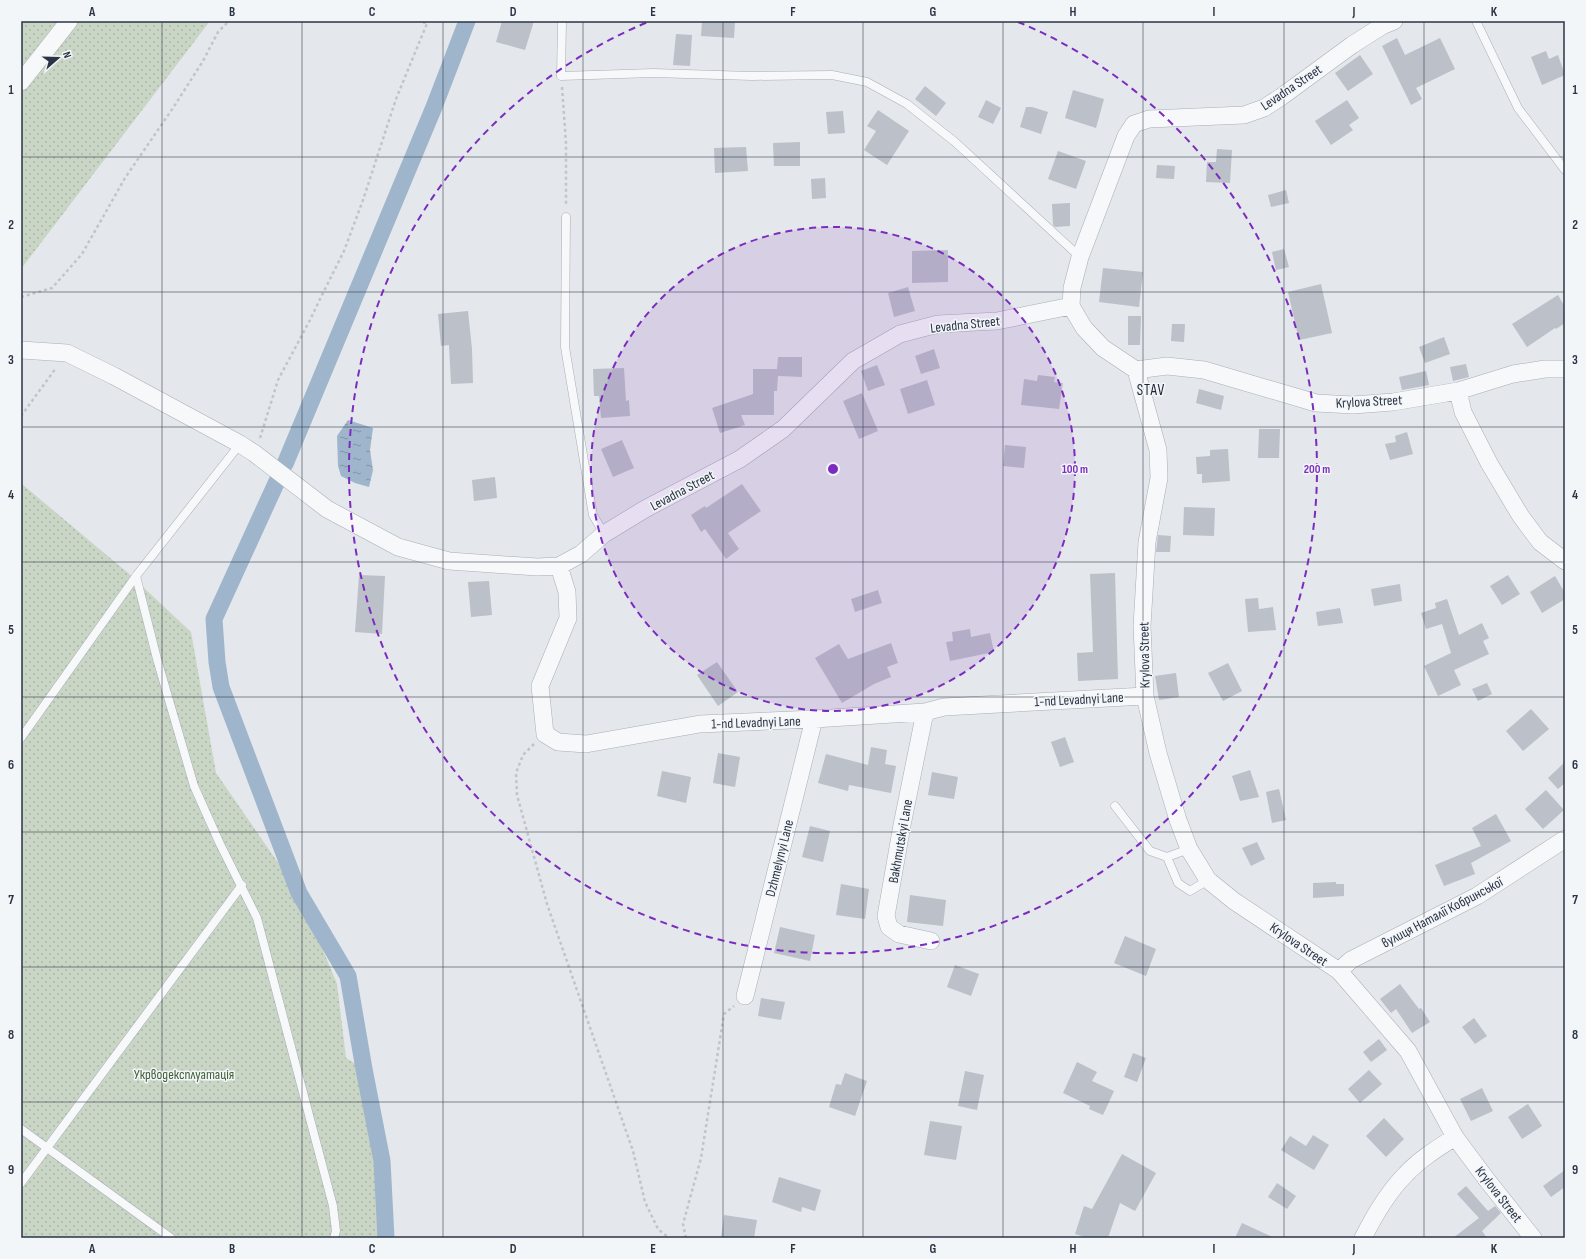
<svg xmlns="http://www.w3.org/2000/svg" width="1586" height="1259" font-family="'Sofia Sans Condensed',sans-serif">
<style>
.garden{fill:url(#garden-dots)}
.water{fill:url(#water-ripples)}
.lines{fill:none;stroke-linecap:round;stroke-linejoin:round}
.canal{stroke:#9fb5cb;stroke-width:17}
.building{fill:#bbc0c9}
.service-casing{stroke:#a9aeb6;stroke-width:9}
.minor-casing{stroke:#a9aeb6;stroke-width:18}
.path{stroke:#c1c5cb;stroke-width:2.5;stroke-dasharray:3 3;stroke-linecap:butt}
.service{stroke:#f6f8fa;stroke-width:8}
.minor{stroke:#f6f8fa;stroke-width:17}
.grid{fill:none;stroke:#2b3444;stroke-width:1;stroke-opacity:0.55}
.ring{fill:none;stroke:#7b2cbf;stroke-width:2;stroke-dasharray:7 5}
.labels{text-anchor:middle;stroke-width:3;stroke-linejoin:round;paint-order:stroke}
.street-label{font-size:14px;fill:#2b3444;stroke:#f3f6f9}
.park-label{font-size:14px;fill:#406038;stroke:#f3f6f9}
.neighbourhood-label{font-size:15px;letter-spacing:1px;fill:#1d2535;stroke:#f3f6f9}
.centre{fill:#7b2cbf;stroke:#f3f6f9;stroke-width:2}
.ring-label{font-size:12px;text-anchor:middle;font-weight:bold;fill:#7b2cbf;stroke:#f3f6f9;stroke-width:3;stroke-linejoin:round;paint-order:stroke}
.neatline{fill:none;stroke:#2b3444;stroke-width:1.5}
.grid-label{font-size:13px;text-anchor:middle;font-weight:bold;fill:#2b3444}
</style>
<defs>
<pattern id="garden-dots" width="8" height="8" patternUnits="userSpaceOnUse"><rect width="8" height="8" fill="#c9d5c5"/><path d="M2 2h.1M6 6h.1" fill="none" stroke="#adb7aa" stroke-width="1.8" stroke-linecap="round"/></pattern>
<pattern id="water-ripples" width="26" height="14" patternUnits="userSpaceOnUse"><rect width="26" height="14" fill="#9fb5cb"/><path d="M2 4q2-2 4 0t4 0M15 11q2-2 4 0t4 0" fill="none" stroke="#8294a6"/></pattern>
</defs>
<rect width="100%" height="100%" fill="#e4e7eb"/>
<path class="garden" d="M21 21H210L21 269Z
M23 485 128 573 191 632 216 773 299 893 337 984 346 1058 364 1069 382 1161 386 1238H21V488Z"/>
<path class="water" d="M348 420 373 428 370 450 373 470 369 487 355 483 341 476 338 466 337 436Z"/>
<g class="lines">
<path class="canal" d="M285 464 434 107 467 21
M278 479 214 619 217 662 221 687 299 893 348 976 364 1069 382 1161 386 1238"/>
</g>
<path class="building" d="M502 21H534L525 50 496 42Z
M702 21H735L734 38 701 36Z
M676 34 692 35 690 66 673 65Z
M1397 38 1405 55 1440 38 1455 69 1416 88 1422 99 1411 105 1382 46Z
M1546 51 1549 59 1558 55 1565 75 1542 85 1531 57Z
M1360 55 1373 74 1348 91 1335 73Z
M925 86 946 103 936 116 915 99Z
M1073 90 1104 99 1096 128 1065 118Z
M986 100 1001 108 993 124 978 117Z
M1347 100 1359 118 1349 125 1353 130 1331 145 1315 121Z
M1026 107H1032L1048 112 1041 134 1020 127Z
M878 110 909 131 887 165 864 150 876 131 867 126Z
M843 111 845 133 828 134 826 112Z
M800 142V166H774L773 143Z
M746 147 748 171 715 173 714 148Z
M1217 149 1232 150 1230 183 1206 182 1207 162H1216Z
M1058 151 1086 161 1076 189 1048 179Z
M1157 165 1175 166 1174 179 1156 178Z
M825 178 826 198 812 199 811 179Z
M1286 190 1289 203 1271 207 1268 195Z
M1070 203V226L1055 227 1053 225 1052 204Z
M1284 249 1289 267 1276 270 1272 252Z
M948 250V282L912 283V251Z
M1103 268 1143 272 1139 307 1099 302Z
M1321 284 1332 333 1299 340 1288 292Z
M908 287 915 311 894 317 888 293Z
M1558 295 1565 307V323L1556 329 1555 328 1527 347 1512 324Z
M468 311 472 349 473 383 451 384 449 345 441 346 438 314Z
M1128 316H1141L1140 345H1128Z
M1172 324H1185L1184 342 1171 341Z
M1444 337 1450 354 1425 363 1419 347Z
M934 349 940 368 921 374 915 356Z
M778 357H802V377L778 376 777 391H774V415H741L745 425 720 433 712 408 753 394V369H777Z
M1466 364 1469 377 1453 381 1450 367Z
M877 365 885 385 868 391 861 371Z
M624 368 626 401 629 400 630 416 601 418 599 396H594L593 369Z
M1426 371 1429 385 1402 390 1399 377Z
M1038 375 1055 377 1054 382 1063 383 1059 409 1021 405 1024 379 1037 381Z
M927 380 935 405 908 414 900 389Z
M1199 389 1224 396 1221 410 1196 403Z
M862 393 878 431 859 439 843 401Z
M1259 429H1280L1279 458H1258Z
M1407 432 1413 454 1390 460 1385 444 1396 442 1395 436Z
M622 440 634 468 613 477 601 449Z
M1005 445 1026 447 1024 468 1003 466Z
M1228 449 1230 481 1202 483V474H1197L1196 457 1210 456V450Z
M495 477 497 498 474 501 472 480Z
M742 484 761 511 728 533 739 549 726 559 705 529 701 532 691 515 705 506 706 508Z
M1184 507 1215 508 1214 536 1183 535Z
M1158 535 1171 536 1170 552H1156Z
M1115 573 1118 679 1078 681 1077 653 1093 652 1090 574Z
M359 575 385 576 382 634 355 632Z
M1508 575 1520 594 1502 605 1490 586Z
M1555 576 1565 593V599L1542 613 1530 592Z
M489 581 492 615 471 617 468 582Z
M1400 584 1402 601 1374 606 1371 589Z
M878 590 882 603 855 612 851 599Z
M1258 598 1259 609 1273 607 1276 630 1248 632 1245 599Z
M1447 599 1459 635 1482 623 1489 638 1483 641 1489 654 1454 670 1461 685 1438 696 1424 666 1451 653 1442 624 1426 629 1421 613 1436 608 1435 603Z
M1340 608 1343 623 1318 626 1316 612Z
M970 629 971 637 990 633 994 652 950 661 946 642 953 641 952 632Z
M891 643 898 663 887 667 891 677 874 684 842 703 815 658 839 644 848 659Z
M717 662 738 692 718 706 697 675Z
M1228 663 1242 691 1223 701 1208 673Z
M1176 673 1179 697 1159 700 1155 676Z
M1487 683 1492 694 1478 701 1472 689Z
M1531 709 1549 729 1523 751 1506 731Z
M1065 737 1074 762 1060 767 1051 742Z
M871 747 887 750 885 764 896 766 891 793 849 785 848 791 818 783 826 754 868 765Z
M718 753 740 757 735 787 713 783Z
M1565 762V783L1558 789 1548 778Z
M1250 770 1259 797 1240 801 1232 776Z
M662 771 691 777 686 803 657 796Z
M932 772 958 777 954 799 928 795Z
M1279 789 1286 820 1272 823 1266 792Z
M1546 790 1564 810 1543 829 1525 809Z
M1496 814 1511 841 1471 863 1475 874 1444 886 1435 865 1481 846 1472 828Z
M810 826 830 831 823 862 802 857Z
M1257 842 1265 859 1251 866 1242 848Z
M1336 882V884H1344V896L1313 898V883Z
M841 884 869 889 865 919 836 915Z
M910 895 946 900 943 926 907 922Z
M780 927 815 935 810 961 774 953Z
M1125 936 1156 949 1146 976 1114 963Z
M955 965 979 974 971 996 947 987Z
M1400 984 1419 1009 1421 1008 1430 1022 1412 1033 1396 1009 1391 1013 1380 999Z
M761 998 785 1002 781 1020 758 1016Z
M1474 1018 1487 1036 1475 1044 1462 1027Z
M1379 1039 1387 1050 1371 1062 1363 1052Z
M1133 1053 1146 1058 1137 1082 1124 1077Z
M1077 1062 1097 1072 1092 1081 1114 1091 1103 1115 1089 1109 1090 1106 1063 1093Z
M1369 1070 1382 1084 1360 1103 1348 1089Z
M965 1071 984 1075 977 1110 958 1106Z
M845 1073 867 1081 855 1116 829 1107 836 1084 841 1085Z
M1482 1088 1493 1111 1471 1121 1460 1099Z
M1528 1104 1542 1126 1522 1139 1508 1117Z
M1384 1118 1404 1139 1386 1157 1366 1136Z
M930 1121 962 1126 956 1160 924 1155Z
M1313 1135 1329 1145 1314 1170 1281 1150 1290 1136 1306 1146Z
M1122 1154 1156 1173 1135 1211 1120 1203 1108 1238H1088L1075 1234 1084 1206 1092 1209Z
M1565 1170V1187L1551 1197 1543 1186Z
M779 1177 821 1190 815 1211 802 1207 801 1212 772 1202Z
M1277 1183 1296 1196 1287 1209 1268 1197Z
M1466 1186 1488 1211 1495 1206 1501 1213 1482 1231 1487 1238H1453L1479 1218 1457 1194Z
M724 1215 757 1220 754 1238H721Z
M1242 1223 1275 1238H1235Z"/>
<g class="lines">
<g class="service-casing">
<path id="service" d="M562 21 561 76 653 73 752 76 832 75 867 82 907 104 955 142 1080 257
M1476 21 1518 108 1565 170
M566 217 565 347 593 515 604 534
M136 576 157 659 194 786 220 844 257 918 333 1206 336 1231 334 1238
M21 738 136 576 240 444
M1115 806 1150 851 1167 857
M1189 849 1167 857 1178 883 1190 891 1208 880
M21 1129 171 1238
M21 1183 242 885"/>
</g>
<g class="minor-casing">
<path id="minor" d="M21 82 69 21
M1071 306 1084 328 1103 348 1136 370
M21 350 67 353 114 376 240 444 254 453 327 509 398 547 449 561 537 567 559 566 581 554 604 534 645 509 740 459 783 429 853 361 900 334 938 324 997 321 1071 306 1072 288 1080 257 1126 136 1134 124 1149 119 1244 115 1264 108 1281 97 1352 45 1382 26 1394 21
M1136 370 1158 450 1159 478 1147 542 1142 626 1145 696 1158 753 1178 820 1189 849 1208 880 1234 901 1339 971 1408 1051 1455 1137 1487 1180 1533 1238
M1136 370 1167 366 1204 370 1316 403 1353 405 1393 402 1458 391 1513 374 1545 369H1565
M1458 391 1463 412 1489 463 1520 515 1540 542 1565 561
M559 566 567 592 568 618 540 686 545 734 558 742 586 744 700 724 814 719 925 712 944 707 1145 696
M925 712 902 825 886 916 889 927 899 934 931 941
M1339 971 1351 960 1477 896 1565 839
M745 996 814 719
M1363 1238C1374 1216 1388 1192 1406 1174 1420 1159 1438 1148 1455 1137"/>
</g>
<path class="path" d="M424 21 425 27
M562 87 566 143V206
M21 297 52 288 82 254 125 178 173 108 203 61 218 32 229 21
M21 416 56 368
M260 438 278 380 310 320 321 297 344 251 363 200 396 99 428 21
M534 744 523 755 516 773 517 795 547 904 633 1151 645 1202 658 1229 669 1238
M686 1238 683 1224 701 1158 724 1014 734 1006"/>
<use href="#service" class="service"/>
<use href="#minor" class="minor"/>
</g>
<path class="grid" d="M162 21V1238M302 21V1238M443 21V1238M583 21V1238M723 21V1238M863 21V1238M1003 21V1238M1143 21V1238M1284 21V1238M1424 21V1238M21 157H1565M21 292H1565M21 427H1565M21 562H1565M21 697H1565M21 832H1565M21 967H1565M21 1102H1565"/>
<circle cx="833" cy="469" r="242" fill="#7b2cbf" fill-opacity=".12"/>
<g class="ring">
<circle cx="833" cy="469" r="242"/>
<path d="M1018 22A484 484 0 1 1 648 22"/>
</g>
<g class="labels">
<g class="street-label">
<text transform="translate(1291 87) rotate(-34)" y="5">Levadna Street</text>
<text transform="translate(965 324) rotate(-6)" y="5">Levadna Street</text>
<text transform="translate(1369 401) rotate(-3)" y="5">Krylova Street</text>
<text transform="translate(682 490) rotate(-28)" y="5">Levadna Street</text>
<text transform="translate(1144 655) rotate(-91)" y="5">Krylova Street</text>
<text transform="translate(1079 699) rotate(-3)" y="5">1-nd Levadnyi Lane</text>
<text transform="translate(756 722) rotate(-2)" y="5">1-nd Levadnyi Lane</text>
<text transform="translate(900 841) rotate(-80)" y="5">Bakhmutskyi Lane</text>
<text transform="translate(779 858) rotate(-76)" y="5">Dzhmelynyi Lane</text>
<text transform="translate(1442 912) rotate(-28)" y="5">вулиця Наталії Кобринської</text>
<text transform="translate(1299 944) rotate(34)" y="5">Krylova Street</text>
<text transform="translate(1499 1194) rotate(52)" y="5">Krylova Street</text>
</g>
<g class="park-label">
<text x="184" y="1079">Укрводексплуатація</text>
</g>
<g class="neighbourhood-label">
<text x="1151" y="395">STAV</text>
</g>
</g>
<circle cx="833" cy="469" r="6" class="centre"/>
<g class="ring-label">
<text x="1075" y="473">100 m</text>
<text x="1317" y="473">200 m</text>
</g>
<rect width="1586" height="1259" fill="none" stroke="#f3f6f9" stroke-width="44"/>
<g transform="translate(58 58) rotate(70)" stroke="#f3f6f9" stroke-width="3" paint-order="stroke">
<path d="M0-3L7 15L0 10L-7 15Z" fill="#2b3444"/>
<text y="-6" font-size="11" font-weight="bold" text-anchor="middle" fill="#2b3444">N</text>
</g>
<rect x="22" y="22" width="1542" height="1215" class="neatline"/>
<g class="grid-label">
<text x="92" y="16">A</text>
<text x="232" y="16">B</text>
<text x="372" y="16">C</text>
<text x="513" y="16">D</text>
<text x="653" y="16">E</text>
<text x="793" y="16">F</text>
<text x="933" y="16">G</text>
<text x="1073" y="16">H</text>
<text x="1214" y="16">I</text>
<text x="1354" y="16">J</text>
<text x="1494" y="16">K</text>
<text x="11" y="94">1</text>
<text x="1575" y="94">1</text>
<text x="11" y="229">2</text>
<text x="1575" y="229">2</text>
<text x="11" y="364">3</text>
<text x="1575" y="364">3</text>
<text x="11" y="499">4</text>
<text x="1575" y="499">4</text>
<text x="11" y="634">5</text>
<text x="1575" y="634">5</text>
<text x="11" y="769">6</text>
<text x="1575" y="769">6</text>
<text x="11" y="904">7</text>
<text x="1575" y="904">7</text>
<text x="11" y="1039">8</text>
<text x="1575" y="1039">8</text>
<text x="11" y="1174">9</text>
<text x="1575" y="1174">9</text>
<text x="92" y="1253">A</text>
<text x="232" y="1253">B</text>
<text x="372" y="1253">C</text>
<text x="513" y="1253">D</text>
<text x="653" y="1253">E</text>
<text x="793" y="1253">F</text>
<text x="933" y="1253">G</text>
<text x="1073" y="1253">H</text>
<text x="1214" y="1253">I</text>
<text x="1354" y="1253">J</text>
<text x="1494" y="1253">K</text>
</g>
</svg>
